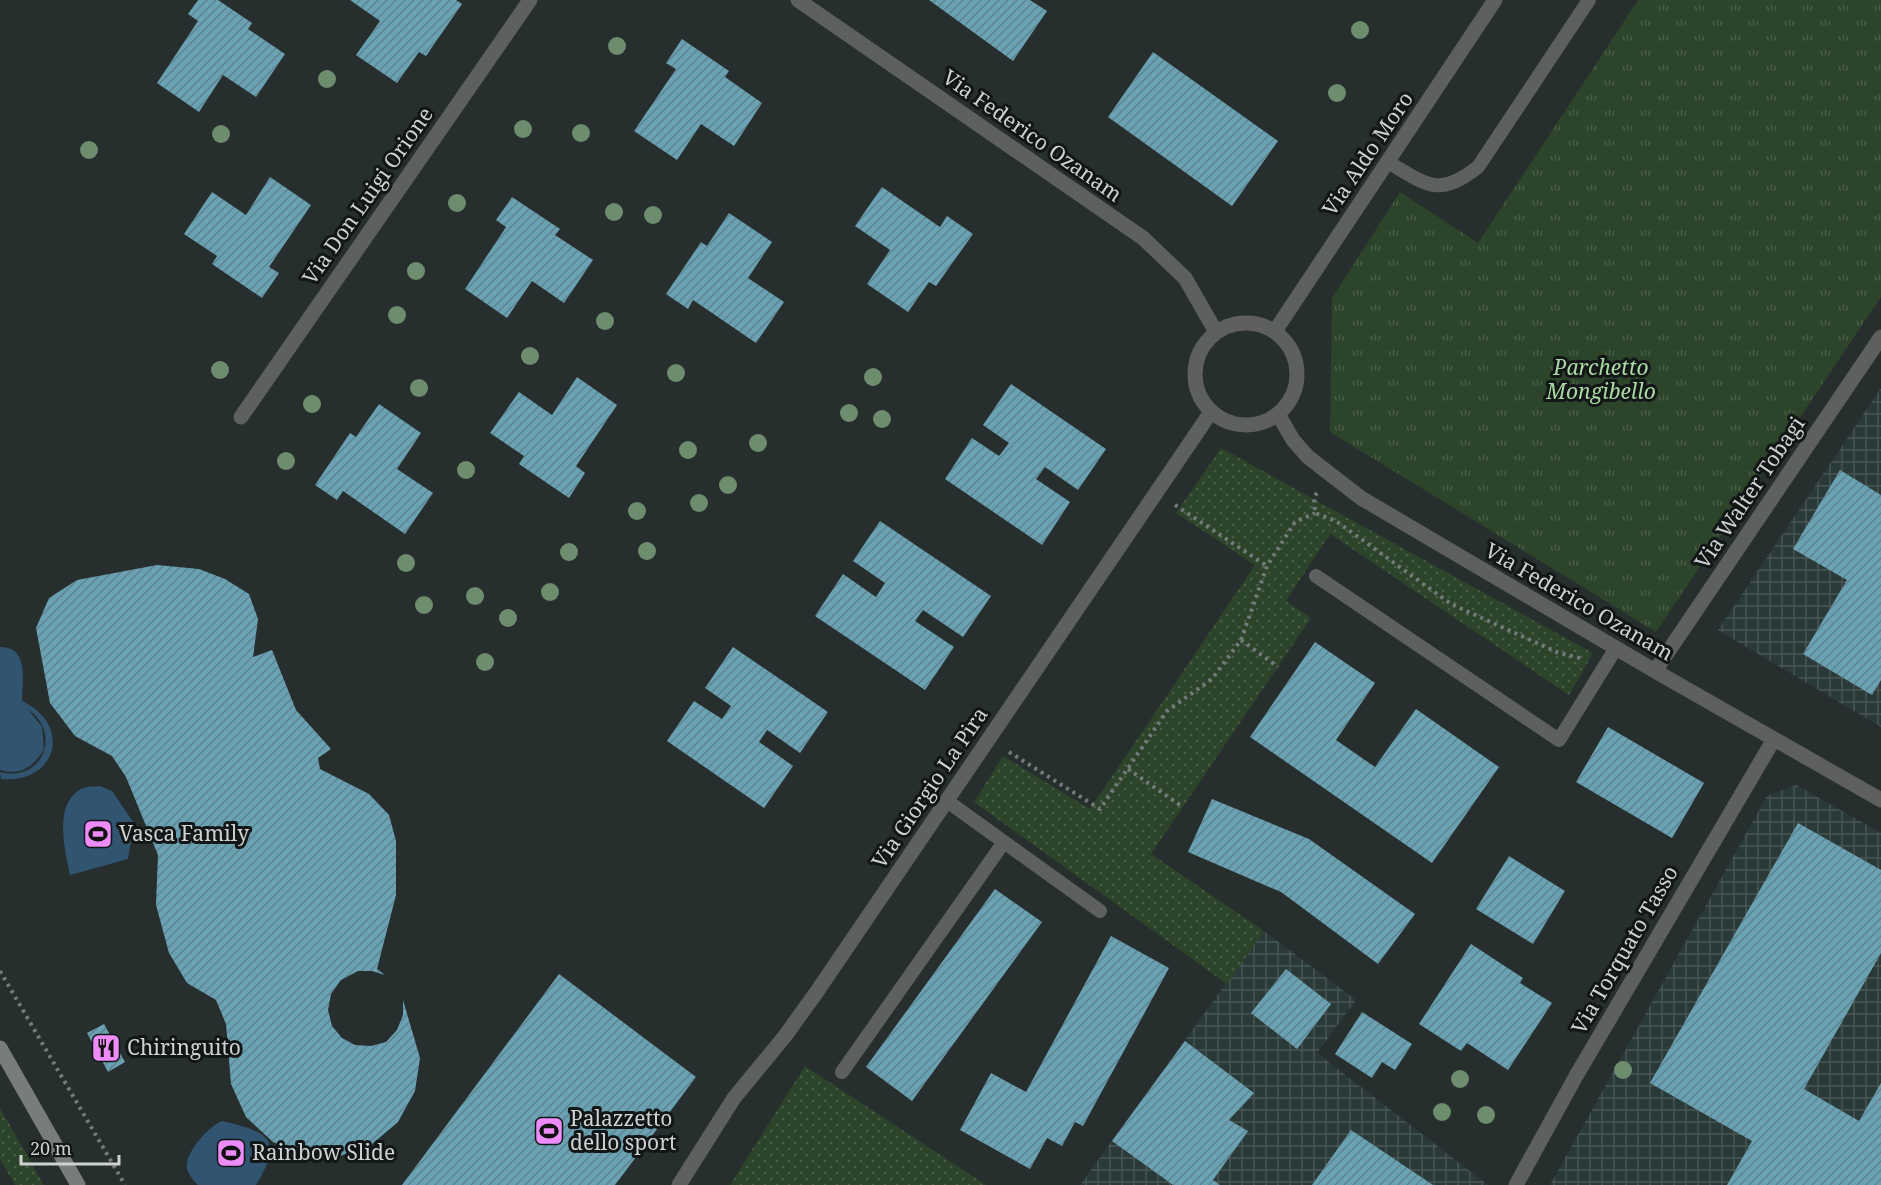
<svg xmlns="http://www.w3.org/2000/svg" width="1881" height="1185" font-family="'Noto Serif',serif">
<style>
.industrial{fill:url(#industrial-grid)}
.grass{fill:url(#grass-dots)}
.park{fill:url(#park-tufts)}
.water{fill:#315470}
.building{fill:url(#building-hatch)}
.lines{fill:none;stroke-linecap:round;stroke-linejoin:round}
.path{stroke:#757b7b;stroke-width:4;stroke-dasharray:3 4.5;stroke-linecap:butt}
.lane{stroke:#5d605f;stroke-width:14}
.street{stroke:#5d605f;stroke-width:15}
.secondary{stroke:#787d7a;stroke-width:15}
.tree{fill:#6e8d6e}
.labels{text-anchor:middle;stroke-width:6;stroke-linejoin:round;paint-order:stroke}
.street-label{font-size:21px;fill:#ced2d2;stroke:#121616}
.park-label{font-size:21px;font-style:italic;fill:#a9daa2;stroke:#121616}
.poi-label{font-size:21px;fill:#ced2d2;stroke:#121616;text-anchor:start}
</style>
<defs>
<pattern id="industrial-grid" width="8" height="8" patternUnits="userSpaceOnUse" patternTransform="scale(1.5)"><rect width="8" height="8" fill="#2a3a39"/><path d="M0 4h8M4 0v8" fill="none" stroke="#485655"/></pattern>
<pattern id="grass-dots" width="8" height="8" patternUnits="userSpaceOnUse" patternTransform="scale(1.5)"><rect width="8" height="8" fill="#2c4429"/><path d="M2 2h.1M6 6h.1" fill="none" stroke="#495e47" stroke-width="1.8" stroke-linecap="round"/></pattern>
<pattern id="park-tufts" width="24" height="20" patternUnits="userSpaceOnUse" patternTransform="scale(1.5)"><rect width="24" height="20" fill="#2c4429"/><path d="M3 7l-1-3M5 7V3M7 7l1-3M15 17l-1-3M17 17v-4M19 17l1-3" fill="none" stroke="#495e47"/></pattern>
<pattern id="building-hatch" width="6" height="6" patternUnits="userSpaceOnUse" patternTransform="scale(1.5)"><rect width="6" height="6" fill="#6ba2b3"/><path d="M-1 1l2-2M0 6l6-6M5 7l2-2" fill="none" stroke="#5e8490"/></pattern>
</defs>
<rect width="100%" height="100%" fill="#272e2e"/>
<path class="industrial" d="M1881 388V727L1718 630Z
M1796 785 1881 833V1185H1550L1767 796Z
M1264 931 1356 1000 1317 1053 1488 1185H1080Z"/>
<path class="grass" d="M1221 448 1593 653 1569 695 1330 534 1286 601 1311 618 1151 854 1264 931 1227 984 974 802 1003 756 1090 809 1255 565 1176 513Z
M805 1066 986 1185H730Z
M0 1108 44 1185H15L0 1159Z"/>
<path class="park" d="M1638 0H1881V297L1656 632 1330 432 1332 298 1400 192 1478 243Z"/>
<path class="water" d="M0 647C30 647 22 681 22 701 73 725 57 784 1 779L0 772C42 783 63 734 28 709L42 727 44 749C34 767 20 776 0 770Z
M100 786 112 791 134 823 128 859 70 875C65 851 53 804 81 789 86 786 94 787 100 786Z
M222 1121C269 1132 284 1139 256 1185H198C194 1181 189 1175 187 1169 184 1153 209 1126 222 1121Z"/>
<path class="building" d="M198 0H218L252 23 248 29 285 54 256 97 223 75 199 112 157 83 198 21 188 14Z
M350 0H456L462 4 426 56 419 52 397 83 356 55 380 21Z
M929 0H1030L1047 11 1013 61Z
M682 39 729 71 725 77 762 103 734 146 701 124 677 160 634 131 676 69 666 63Z
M1153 52 1278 141 1232 206 1108 117Z
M270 177 311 205 269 267 279 273 262 298 212 264 217 256 184 234 212 192 246 215Z
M882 187 940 227 947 216 973 234 936 286 929 282 908 312 867 284 890 250 855 226Z
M512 197 560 229 555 235 593 260 564 303 532 281 507 318 465 289 506 227 496 220Z
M729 213 772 242 748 278 784 302 756 343 693 300 688 309 666 294 701 242 707 246Z
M577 377 617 405 576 466 585 473 569 498 519 464 524 456 490 433 519 392 552 415Z
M1011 384 1106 449 1078 490 1045 467 1036 479 1070 502 1042 545 945 479 972 438 999 456 1009 443 983 425Z
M379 404 421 433 397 469 433 493 405 534 343 491 337 500 315 485 350 433 356 437Z
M1840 470 1881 495V680L1872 695 1803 654 1847 580 1793 549Z
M880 521 991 596 963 637 923 610 915 621 954 647 925 690 815 616 843 574 876 597 885 583 853 561Z
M157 565 199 569 225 579 249 594 258 619 253 657 272 650 296 710 331 749 318 758 320 769 369 794 389 815 396 841V895L377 969 385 975 372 971H358L341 980 331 994 328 1010 332 1026 342 1038 355 1045 371 1046 386 1042 397 1030 403 1015V1000L420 1058 415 1091 398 1122 372 1144 340 1156 306 1155 273 1142 246 1117 231 1084 226 1024 216 1000 187 983 169 953 156 905 158 855 126 777 112 756 75 736 50 703 36 628 49 598 77 580Z
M1315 642 1375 683 1336 740 1375 767 1416 709 1499 767 1432 863 1250 737Z
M733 647 828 712 800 753 767 730 759 742 793 766 764 808 667 741 694 701 722 719 731 706 705 688Z
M1608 727 1704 783 1672 838 1576 782Z
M1212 799 1309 839 1415 914 1378 964 1281 892 1188 852Z
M1798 823 1881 870V953L1804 1089 1859 1121 1881 1083V1185H1727L1752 1141 1650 1083Z
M1509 856 1565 891 1533 944 1476 909Z
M995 889 1042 922 912 1101 866 1067Z
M1111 936 1169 968 1083 1126 1075 1122 1062 1146 1047 1138 1030 1169 960 1130 991 1073 1026 1092Z
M1471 944 1523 978 1520 983 1552 1003 1508 1070 1467 1043 1461 1051 1419 1024Z
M1286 969 1331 1004 1297 1049 1251 1013Z
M559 974 696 1077 615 1185H402Z
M1362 1012 1412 1044 1395 1070 1382 1062 1372 1078 1335 1054Z
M104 1024 125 1062 108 1072 87 1033Z
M1185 1041 1254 1093 1229 1120 1248 1131 1213 1180 1220 1185H1173L1112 1141Z
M1351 1130 1433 1185H1312Z"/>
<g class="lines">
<path class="path" d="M1317 493 1314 497 1315 513 1336 521 1451 604 1559 653 1584 659
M1175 505 1267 566
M1241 640 1278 667
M1009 752 1100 809 1167 711 1212 679 1241 640 1267 566 1295 522 1315 513
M1128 769 1183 807
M0 971 125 1185"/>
<path class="lane" d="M1388 162C1427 185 1438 198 1478 167L1589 0
M1316 576 1559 740 1616 648
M947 801 1100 911
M842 1072 1004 842"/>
<path class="street" d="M798 0 1143 238 1185 278 1216 332
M1195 374a51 51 0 1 1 102 0a51 51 0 1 1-102 0Z
M1275 331 1495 0
M1278 414 1293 440 1308 457 1361 498 1655 671 1881 800
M241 417 530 0
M1655 671 1881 337
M679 1185 734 1098 785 1036 816 993 1211 412
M1516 1185 1576 1076 1774 739"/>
<path class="secondary" d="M0 1048 78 1185"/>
</g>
<g class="tree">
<circle cx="1360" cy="30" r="9"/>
<circle cx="617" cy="46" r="9"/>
<circle cx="327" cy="79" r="9"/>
<circle cx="1337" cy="93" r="9"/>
<circle cx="523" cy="129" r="9"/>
<circle cx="581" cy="133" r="9"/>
<circle cx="221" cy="134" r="9"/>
<circle cx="89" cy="150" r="9"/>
<circle cx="457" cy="203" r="9"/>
<circle cx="614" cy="212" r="9"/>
<circle cx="653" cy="215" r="9"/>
<circle cx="416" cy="271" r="9"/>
<circle cx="397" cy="315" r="9"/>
<circle cx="605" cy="321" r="9"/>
<circle cx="530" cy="356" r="9"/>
<circle cx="220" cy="370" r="9"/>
<circle cx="676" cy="373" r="9"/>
<circle cx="873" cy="377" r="9"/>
<circle cx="419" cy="388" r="9"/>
<circle cx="312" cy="404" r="9"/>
<circle cx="849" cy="413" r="9"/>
<circle cx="882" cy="419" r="9"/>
<circle cx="758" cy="443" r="9"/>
<circle cx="688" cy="450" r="9"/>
<circle cx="286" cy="461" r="9"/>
<circle cx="466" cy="470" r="9"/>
<circle cx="728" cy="485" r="9"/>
<circle cx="699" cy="503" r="9"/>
<circle cx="637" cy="511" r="9"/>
<circle cx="647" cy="551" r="9"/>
<circle cx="569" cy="552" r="9"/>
<circle cx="406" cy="563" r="9"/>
<circle cx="550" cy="592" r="9"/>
<circle cx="475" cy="596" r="9"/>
<circle cx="424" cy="605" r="9"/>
<circle cx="508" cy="618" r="9"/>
<circle cx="485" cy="662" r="9"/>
<circle cx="1623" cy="1070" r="9"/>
<circle cx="1460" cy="1079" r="9"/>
<circle cx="1442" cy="1112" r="9"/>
<circle cx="1486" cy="1115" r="9"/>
</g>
<defs>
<g id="stadium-square" transform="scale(1.5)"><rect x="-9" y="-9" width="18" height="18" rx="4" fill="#ed8cf9" stroke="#121616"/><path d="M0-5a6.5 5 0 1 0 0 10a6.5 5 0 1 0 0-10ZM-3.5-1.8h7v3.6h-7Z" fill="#111"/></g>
<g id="restaurant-square" transform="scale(1.5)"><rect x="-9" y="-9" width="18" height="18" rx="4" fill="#ed8cf9" stroke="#121616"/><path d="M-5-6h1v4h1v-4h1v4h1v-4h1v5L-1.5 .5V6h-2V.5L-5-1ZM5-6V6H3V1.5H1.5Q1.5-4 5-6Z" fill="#111"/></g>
</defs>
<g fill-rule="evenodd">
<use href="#stadium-square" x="98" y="834"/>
<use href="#restaurant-square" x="106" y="1048"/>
<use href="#stadium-square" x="549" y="1131"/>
<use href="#stadium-square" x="231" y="1153"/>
</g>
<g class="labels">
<g class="street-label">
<text transform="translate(1032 136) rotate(35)" y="7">Via Federico Ozanam</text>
<text transform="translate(1368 154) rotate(-56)" y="7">Via Aldo Moro</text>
<text transform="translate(368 196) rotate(-55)" y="7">Via Don Luigi Orione</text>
<text transform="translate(1750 493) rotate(-56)" y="7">Via Walter Tobagi</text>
<text transform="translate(1579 602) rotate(30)" y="7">Via Federico Ozanam</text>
<text transform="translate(930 788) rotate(-56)" y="7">Via Giorgio La Pira</text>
<text transform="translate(1625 950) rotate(-60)" y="7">Via Torquato Tasso</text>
</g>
<g class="park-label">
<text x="1601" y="375">Parchetto<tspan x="1601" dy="24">Mongibello</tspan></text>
</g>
<g class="poi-label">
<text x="119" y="841">Vasca Family</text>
<text x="127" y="1055">Chiringuito</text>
<text x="570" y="1126">Palazzetto<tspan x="570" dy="24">dello sport</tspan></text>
<text x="252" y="1160">Rainbow Slide</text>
</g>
</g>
<path d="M21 1155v9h98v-9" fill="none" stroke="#ced2d2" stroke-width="3"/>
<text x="30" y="1155" font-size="18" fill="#ced2d2" stroke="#121616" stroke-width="4.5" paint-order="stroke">20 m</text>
</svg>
